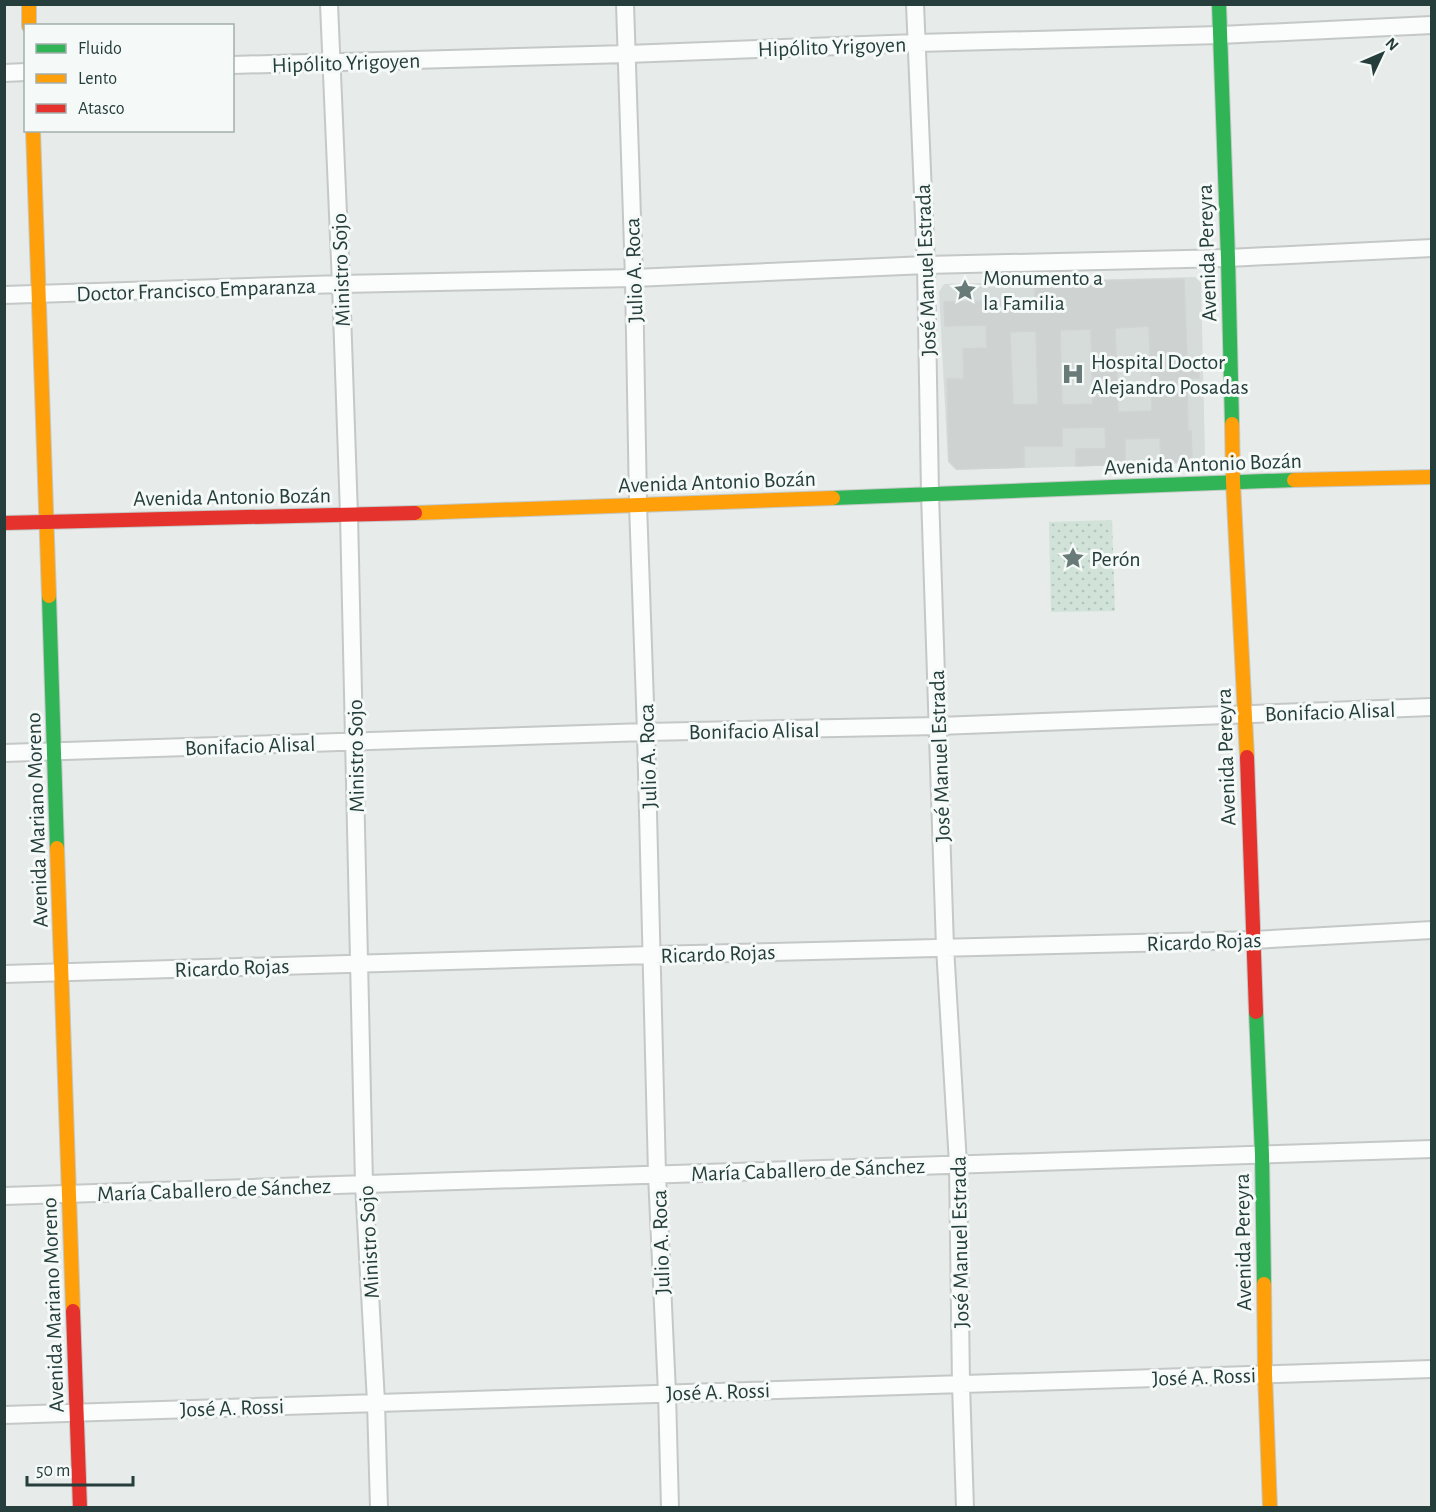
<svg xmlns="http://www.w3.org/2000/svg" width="1436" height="1512" font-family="'Alegreya Sans',sans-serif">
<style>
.built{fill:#d5dcda}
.grass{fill:url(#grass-dots)}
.building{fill:#ced2d1;stroke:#d0d4d3;stroke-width:1.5;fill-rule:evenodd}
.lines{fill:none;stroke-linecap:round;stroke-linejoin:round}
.street-casing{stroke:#c4c8c7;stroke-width:20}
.fast-casing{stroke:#c3c9c7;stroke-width:16}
.slow-casing{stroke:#c3c9c7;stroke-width:16}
.jam-casing{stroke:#c3c9c7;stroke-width:16}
.street{stroke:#fbfcfc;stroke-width:16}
.fast{stroke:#30b455;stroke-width:14}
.slow{stroke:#ff9f0a;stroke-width:14}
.jam{stroke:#e5322d;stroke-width:14}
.labels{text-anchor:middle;stroke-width:6;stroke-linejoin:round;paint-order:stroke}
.street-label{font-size:22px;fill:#253e3b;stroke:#f5faf8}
.poi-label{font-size:22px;fill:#253e3b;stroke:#f5faf8;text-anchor:start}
</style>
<defs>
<pattern id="grass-dots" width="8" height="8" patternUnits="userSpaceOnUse" patternTransform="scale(1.5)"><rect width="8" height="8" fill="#d1e3d9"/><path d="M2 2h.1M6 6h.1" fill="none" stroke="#b3c4bb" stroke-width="1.8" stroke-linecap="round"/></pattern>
</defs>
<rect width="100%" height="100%" fill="#e7ebea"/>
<path class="built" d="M1195 277 1201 283 1205 457 1199 463 956 470 948 462 939 292 944 284Z"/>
<path class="grass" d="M1112 520 1115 611 1051 612 1049 522Z"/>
<path class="building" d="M1184 279 1187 358 1199 357V378L1187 379 1188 431H1191L1192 462 1161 463 1160 438 1125 439V464L1076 466V449H1106L1105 427 1062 428V446H1024V467L957 469 949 461 947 379H964L963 349 987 348 986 325 945 326 944 302 1035 300V282ZM1149 326 1152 411 1118 412 1115 328ZM1091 329 1093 404 1062 405 1060 330ZM1036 331 1038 404 1013 405 1010 332Z"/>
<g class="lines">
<g class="street-casing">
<path id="street" d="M329 4 341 284 349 515 364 1184 376 1402 379 1508
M625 4 634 278 638 504 646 732 657 1174 667 1393 670 1508
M915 4 926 265 930 494 945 947 958 1164 961 1384 965 1508
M232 65 627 54 917 43 1220 35 1432 25
M4 73 26 72
M4 295 341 284 634 278 926 265 1228 258 1432 248
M4 753 646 732 938 726 1432 707
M4 974 652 955 1254 940 1432 930
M4 1196 1432 1149
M4 1415 1432 1369"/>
</g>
<g class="fast-casing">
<path id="fast" d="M1219 4 1228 258 1232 424
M833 498 1294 480
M49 596 57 848
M1256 1012 1262 1155 1264 1284"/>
</g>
<g class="slow-casing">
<path id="slow" d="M29 4V26
M33 130 49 596
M1232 424 1233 482 1247 757
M1294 480 1432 477
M415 513 833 498
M57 848 73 1311
M1264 1284 1265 1374 1270 1508"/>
</g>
<g class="jam-casing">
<path id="jam" d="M4 523 415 513
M1247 757 1256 1012
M73 1311 80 1508"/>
</g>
<use href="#street" class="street"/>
<use href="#fast" class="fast"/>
<use href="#slow" class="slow"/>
<use href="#jam" class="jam"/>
</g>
<defs>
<g id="sight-bare" transform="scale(1.8)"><path d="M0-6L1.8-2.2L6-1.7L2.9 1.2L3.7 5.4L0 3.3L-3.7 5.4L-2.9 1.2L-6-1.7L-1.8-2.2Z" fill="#697b78" stroke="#f5faf8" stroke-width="2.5" paint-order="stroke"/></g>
<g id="hospital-bare" transform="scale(1.8)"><path d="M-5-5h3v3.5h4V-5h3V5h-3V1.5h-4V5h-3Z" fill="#697b78" stroke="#f5faf8" stroke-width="2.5" paint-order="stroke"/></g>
</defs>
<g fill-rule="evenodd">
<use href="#sight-bare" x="965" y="290"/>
<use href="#hospital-bare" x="1073" y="374"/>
<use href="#sight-bare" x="1073" y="558"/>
</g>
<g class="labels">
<g class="street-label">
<text transform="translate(832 46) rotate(-2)" y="8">Hipólito Yrigoyen</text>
<text transform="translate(346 62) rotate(-2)" y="8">Hipólito Yrigoyen</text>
<text transform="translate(1206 253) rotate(-92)" y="8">Avenida Pereyra</text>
<text transform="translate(340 270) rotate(-92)" y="8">Ministro Sojo</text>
<text transform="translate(633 270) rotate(-92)" y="8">Julio A. Roca</text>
<text transform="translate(925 270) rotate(-92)" y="8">José Manuel Estrada</text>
<text transform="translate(196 289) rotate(-2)" y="8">Doctor Francisco Emparanza</text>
<text transform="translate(1203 463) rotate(-2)" y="8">Avenida Antonio Bozán</text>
<text transform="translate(717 481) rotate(-2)" y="8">Avenida Antonio Bozán</text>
<text transform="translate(232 496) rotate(-1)" y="8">Avenida Antonio Bozán</text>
<text transform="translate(1330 711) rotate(-2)" y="8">Bonifacio Alisal</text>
<text transform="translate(754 730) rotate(-1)" y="8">Bonifacio Alisal</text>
<text transform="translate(250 745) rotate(-2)" y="8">Bonifacio Alisal</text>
<text transform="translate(355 756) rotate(-91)" y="8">Ministro Sojo</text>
<text transform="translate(647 756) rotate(-92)" y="8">Julio A. Roca</text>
<text transform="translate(939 756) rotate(-92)" y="8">José Manuel Estrada</text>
<text transform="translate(1225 757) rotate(-92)" y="8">Avenida Pereyra</text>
<text transform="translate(36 820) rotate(-92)" y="8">Avenida Mariano Moreno</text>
<text transform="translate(1204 941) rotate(-2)" y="8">Ricardo Rojas</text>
<text transform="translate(718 953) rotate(-2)" y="8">Ricardo Rojas</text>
<text transform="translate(232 967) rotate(-2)" y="8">Ricardo Rojas</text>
<text transform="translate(808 1169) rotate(-2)" y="8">María Caballero de Sánchez</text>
<text transform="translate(214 1189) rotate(-2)" y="8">María Caballero de Sánchez</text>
<text transform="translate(368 1242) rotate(-93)" y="8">Ministro Sojo</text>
<text transform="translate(660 1242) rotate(-92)" y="8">Julio A. Roca</text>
<text transform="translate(959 1242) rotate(-91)" y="8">José Manuel Estrada</text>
<text transform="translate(1242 1242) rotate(-91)" y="8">Avenida Pereyra</text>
<text transform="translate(52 1305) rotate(-92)" y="8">Avenida Mariano Moreno</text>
<text transform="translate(1204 1376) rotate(-2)" y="8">José A. Rossi</text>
<text transform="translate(718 1391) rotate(-2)" y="8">José A. Rossi</text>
<text transform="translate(232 1407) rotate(-2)" y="8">José A. Rossi</text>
</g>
<g class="poi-label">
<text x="983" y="285">Monumento a<tspan x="983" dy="25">la Familia</tspan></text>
<text x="1091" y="369">Hospital Doctor<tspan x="1091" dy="25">Alejandro Posadas</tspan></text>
<text x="1091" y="566">Perón</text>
</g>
</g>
<rect width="1436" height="1512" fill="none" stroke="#253e3b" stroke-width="12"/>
<rect x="24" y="24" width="210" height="108" fill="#f5faf8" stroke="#a2afac" stroke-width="1.5"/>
<rect x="36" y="44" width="30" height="9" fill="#30b455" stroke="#a2afac" stroke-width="1.5"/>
<text x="78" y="54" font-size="18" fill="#253e3b">Fluido</text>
<rect x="36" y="74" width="30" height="9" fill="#ff9f0a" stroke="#a2afac" stroke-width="1.5"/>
<text x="78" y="84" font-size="18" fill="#253e3b">Lento</text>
<rect x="36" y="104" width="30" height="9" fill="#e5322d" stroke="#a2afac" stroke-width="1.5"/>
<text x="78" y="114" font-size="18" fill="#253e3b">Atasco</text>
<g transform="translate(1382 54) rotate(46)" stroke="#f5faf8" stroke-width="4.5" paint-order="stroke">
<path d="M0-4.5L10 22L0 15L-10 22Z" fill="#253e3b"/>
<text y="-9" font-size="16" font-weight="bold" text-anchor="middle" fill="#253e3b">N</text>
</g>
<path d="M27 1476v9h106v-9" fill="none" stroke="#253e3b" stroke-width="3"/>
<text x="36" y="1476" font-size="18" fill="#253e3b" stroke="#f5faf8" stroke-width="4.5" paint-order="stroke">50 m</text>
</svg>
